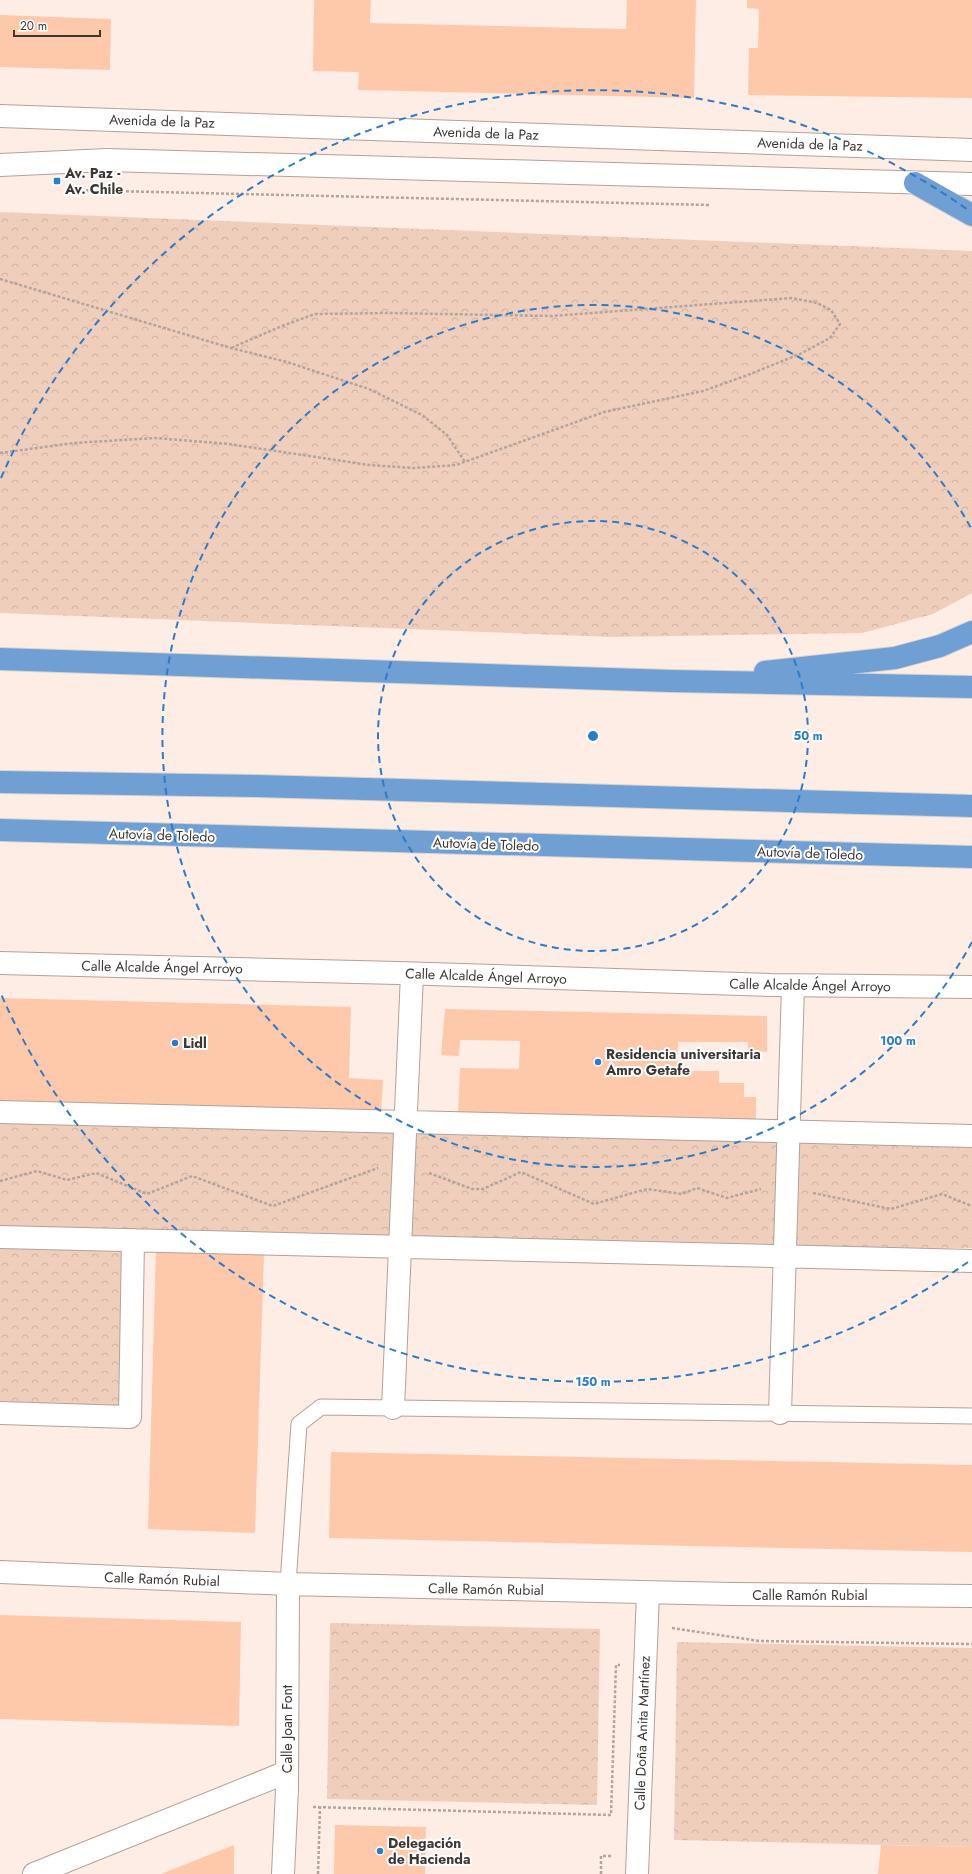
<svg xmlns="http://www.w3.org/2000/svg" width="972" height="1874" font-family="Jost,sans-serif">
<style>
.park{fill:url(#park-crowns)}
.building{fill:#fec8ab}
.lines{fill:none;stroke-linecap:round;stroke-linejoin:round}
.service-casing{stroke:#b1a299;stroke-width:17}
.pedestrian-casing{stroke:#b1a299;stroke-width:24}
.minor-casing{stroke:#b1a299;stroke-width:24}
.tertiary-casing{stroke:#b1a299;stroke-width:24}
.motorway-casing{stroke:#d4d3d2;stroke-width:24}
.path{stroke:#b2a59e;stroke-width:2.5;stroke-dasharray:3 2;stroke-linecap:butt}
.service{stroke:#fff;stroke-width:15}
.pedestrian{stroke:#fff;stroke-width:22}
.minor{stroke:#fff;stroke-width:22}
.tertiary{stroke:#fff;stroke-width:22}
.motorway{stroke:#6f9fd3;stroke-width:22}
.ring{fill:none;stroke:#2c7ccc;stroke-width:2;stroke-dasharray:7 5}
.poi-dot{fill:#2c7ccc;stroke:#fff;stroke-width:1.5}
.labels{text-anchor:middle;stroke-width:4;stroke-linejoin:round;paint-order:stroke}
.street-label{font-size:14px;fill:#3d3734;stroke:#fff}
.poi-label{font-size:14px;font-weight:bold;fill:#3d3734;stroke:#fff;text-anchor:start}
.centre{fill:#2c7ccc;stroke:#fff;stroke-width:2}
.ring-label{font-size:12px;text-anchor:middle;font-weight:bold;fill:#2c7ccc;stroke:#fff;stroke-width:4;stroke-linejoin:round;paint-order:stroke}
</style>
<defs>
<pattern id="park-crowns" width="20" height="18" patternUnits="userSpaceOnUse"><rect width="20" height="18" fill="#f0cebc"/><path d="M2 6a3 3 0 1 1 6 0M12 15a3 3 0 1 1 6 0" fill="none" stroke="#cfb2a2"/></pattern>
</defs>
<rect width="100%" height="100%" fill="#feede4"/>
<path class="park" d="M0 212 972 251V593L933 614 862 633 610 637 0 613Z
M0 1118 972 1144V1248L767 1247 123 1233 122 1408 0 1402Z
M330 1623 600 1629 597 1805 327 1799Z
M677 1642 972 1648V1847L674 1840Z"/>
<path class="building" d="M314 0H371L370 23 626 29 627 0H696L694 98 358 90 359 72 313 71Z
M747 0H972V98L748 95 749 48H758L759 9 747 8Z
M0 15 111 19 110 70 0 67Z
M0 998 351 1007 349 1078 383 1080 381 1114 0 1103Z
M445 1009 767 1016V1052L748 1050V1042H678L677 1071H719V1083H744V1097H756V1121L458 1114 460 1068 519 1069 520 1041 460 1040 459 1056 441 1055Z
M156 1250 264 1254 255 1533 148 1529Z
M331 1452 972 1465V1552L329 1538Z
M0 1615 241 1622 239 1726 0 1719Z
M335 1825 426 1827 425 1874H334Z
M234 1845V1874H161Z
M881 1845 972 1847V1874H878Z"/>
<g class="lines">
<g class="service-casing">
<path id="service" d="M288 1584 299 1424 321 1407 972 1416"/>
</g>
<g class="pedestrian-casing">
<path id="pedestrian" d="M0 1112 972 1136
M0 1237 972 1261
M393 1408 412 974
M0 1413 130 1417 133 1240
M780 1413 793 986
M34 1874 287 1772"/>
</g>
<g class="minor-casing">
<path id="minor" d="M0 963 398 973 770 985 972 987
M0 1572 288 1584 732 1594 972 1596
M283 1874 287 1789 288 1584
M637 1874 648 1593"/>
</g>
<g class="tertiary-casing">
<path id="tertiary" d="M0 116 972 150
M0 165 107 160 972 184"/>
</g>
<g class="motorway-casing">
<path id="motorway" d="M915 183 972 215
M0 659 671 681 972 687
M765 672 895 658 940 646 972 632
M0 782 257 786 972 806
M0 830 972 857"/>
</g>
<path class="path" d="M71 190 710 205
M0 279 231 348 287 362 369 389 422 415 447 435 465 462
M0 453 74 443 155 438 229 444 369 465 414 468 456 465 604 412 703 391 745 376 800 354 830 338 840 324 831 310 817 303 792 298 552 316 389 313 315 314 282 326 231 348
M429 1173 472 1189H483L521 1172 594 1204 647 1189 682 1194 697 1188 727 1198 761 1189
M0 1181 37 1171 67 1180 96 1173 147 1194 192 1176 273 1206 378 1168
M813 1193 891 1209 942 1194 972 1206
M672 1628 759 1641 972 1644
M313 1807 611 1815 616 1665H620
M318 1874 320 1807
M601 1874V1856H613"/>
<use href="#service" class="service"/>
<use href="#pedestrian" class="pedestrian"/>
<use href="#minor" class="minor"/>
<use href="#tertiary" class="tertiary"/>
<use href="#motorway" class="motorway"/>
</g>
<g class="ring">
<circle cx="593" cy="736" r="215"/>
<path d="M972 942A431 431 0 1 1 972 530"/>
<path d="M968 1262A646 646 0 0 1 1 994M1 478A646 646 0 0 1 968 210"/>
</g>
<g class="poi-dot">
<rect x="53" y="177" width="8" height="8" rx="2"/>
<circle cx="175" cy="1043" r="4"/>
<circle cx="598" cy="1062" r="4"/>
<circle cx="380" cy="1851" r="4"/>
</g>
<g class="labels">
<g class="street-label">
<text transform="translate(162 121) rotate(2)" y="5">Avenida de la Paz</text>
<text transform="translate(486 133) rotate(2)" y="5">Avenida de la Paz</text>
<text transform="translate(810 144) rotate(2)" y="5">Avenida de la Paz</text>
<text transform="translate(162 835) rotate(2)" y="5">Autovía de Toledo</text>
<text transform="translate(486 844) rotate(2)" y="5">Autovía de Toledo</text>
<text transform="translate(810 853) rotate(2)" y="5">Autovía de Toledo</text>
<text transform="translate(162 967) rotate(1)" y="5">Calle Alcalde Ángel Arroyo</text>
<text transform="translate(486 976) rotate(2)" y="5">Calle Alcalde Ángel Arroyo</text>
<text transform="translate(810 985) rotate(1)" y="5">Calle Alcalde Ángel Arroyo</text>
<text transform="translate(162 1579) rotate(2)" y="5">Calle Ramón Rubial</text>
<text transform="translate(486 1589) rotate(1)" y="5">Calle Ramón Rubial</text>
<text x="810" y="1600">Calle Ramón Rubial</text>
<text transform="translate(287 1729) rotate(-90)" y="5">Calle Joan Font</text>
<text transform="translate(642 1733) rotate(-88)" y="5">Calle Doña Anita Martínez</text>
</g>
<g class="poi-label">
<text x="65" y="178">Av. Paz -<tspan x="65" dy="16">Av. Chile</tspan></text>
<text x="183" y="1048">Lidl</text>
<text x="606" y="1059">Residencia universitaria<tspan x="606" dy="16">Amro Getafe</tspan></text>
<text x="388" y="1848">Delegación<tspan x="388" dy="16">de Hacienda</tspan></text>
</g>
</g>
<circle cx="593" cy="736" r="6" class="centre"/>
<g class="ring-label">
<text x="808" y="740">50 m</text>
<text x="898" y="1045">100 m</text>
<text x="593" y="1386">150 m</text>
</g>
<path d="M14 30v6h86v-6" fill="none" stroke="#3d3734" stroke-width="2"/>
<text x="20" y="30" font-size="12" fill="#3d3734" stroke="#ffffff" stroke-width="3" paint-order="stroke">20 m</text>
</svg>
